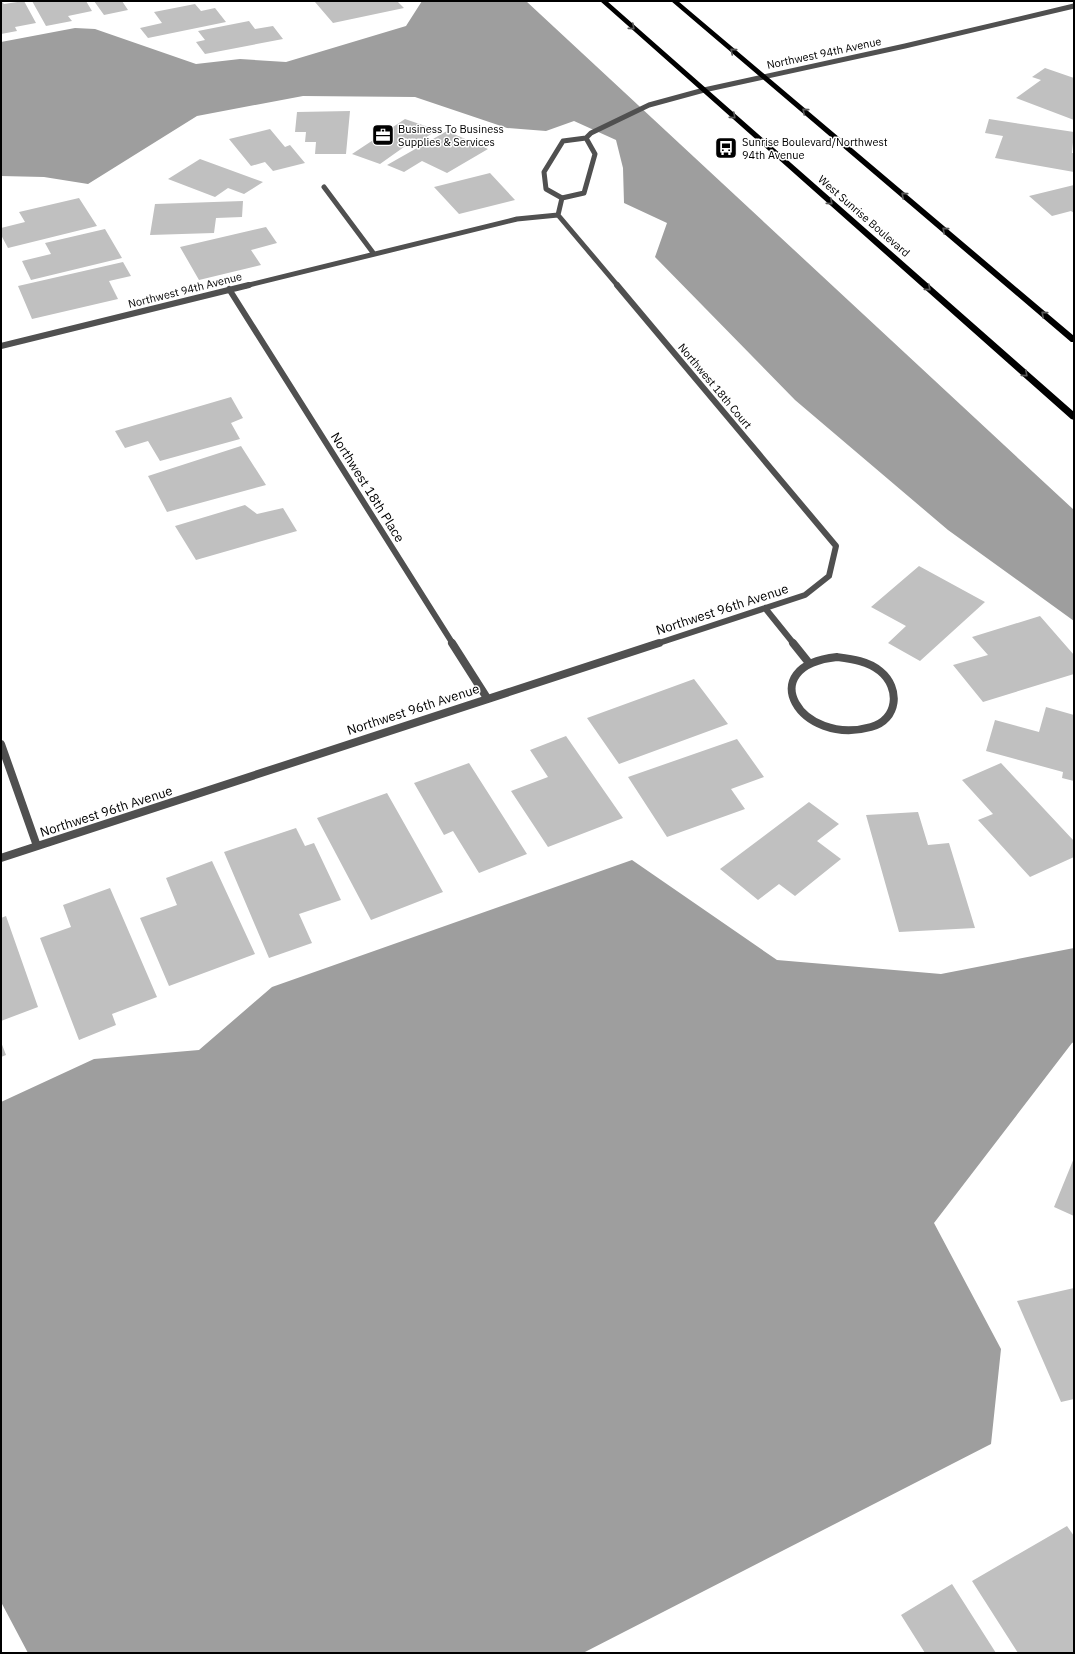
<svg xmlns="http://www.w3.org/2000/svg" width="1075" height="1654" font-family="'IBM Plex Sans',sans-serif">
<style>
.water{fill:#9e9e9e}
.building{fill:#c0c0c0}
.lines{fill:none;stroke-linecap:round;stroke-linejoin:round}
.minor-far2{stroke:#505050;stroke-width:5}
.minor-far1{stroke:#505050;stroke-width:6}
.minor{stroke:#505050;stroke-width:8}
.trunk{fill:#000;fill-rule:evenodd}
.oneway{stroke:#595959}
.labels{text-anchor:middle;stroke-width:3;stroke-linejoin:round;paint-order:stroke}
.far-street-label{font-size:11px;fill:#000;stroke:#fff}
.far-poi-label{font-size:11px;fill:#000;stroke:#fff;text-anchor:start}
.street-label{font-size:13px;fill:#000;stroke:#fff}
</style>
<rect width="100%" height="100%" fill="#fff"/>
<path class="water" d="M422 1H526L1074 510V621L948 530 795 400 655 257 667 223 624 203 623 168 616 140 574 121 546 131 507 128 415 97 303 96 197 116 88 184 44 177 1 176V42L75 28 95 29 196 64 240 59 286 62 406 26Z
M632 860 777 960 941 974 1074 948V1042L1072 1043 934 1223 1001 1349 991 1444 583 1653H28L1 1602V1102L94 1059 199 1050 272 987Z"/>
<path class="building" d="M1 1 4 4 24 1 36 23 15 27 17 31 1 34Z
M32 1H86L92 11 68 16 72 21 46 26Z
M94 1H122L128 10 104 15Z
M320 1H397L404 8 333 23 315 2Z
M195 4 201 11 215 8 226 22 148 38 140 28 162 23 154 12Z
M249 21 255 29 273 26 283 39 205 54 196 42 205 40 198 31Z
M1045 68 1074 78V120L1016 98 1041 80 1032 77Z
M350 111 346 154H315L316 142H305L306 132H295L297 112Z
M405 119 437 130 416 144 411 142 380 164 352 154Z
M989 119 1074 132 1072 153H1074V172L995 158 1003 136 985 133Z
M270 129 285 147 290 145 305 163 273 171 265 162 251 166 229 139Z
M447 131 488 149 447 173 422 161 404 172 387 165Z
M200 159 263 182 244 194 228 188 215 197 168 179Z
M490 173 515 200 459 214 434 187Z
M1074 185V213L1071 211 1052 216 1029 196Z
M79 198 97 226 8 248 1 235V228L25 222 19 212Z
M243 201 242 217 216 218 214 233 150 235 155 204Z
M266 227 277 243 251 250 261 265 199 280 180 247Z
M105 229 122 258 31 280 22 261 51 254 45 243Z
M123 262 131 276 109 281 118 299 32 319 18 286Z
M231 397 243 418 231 423 240 439 160 461 148 441 125 448 115 431Z
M241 446 266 485 167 512 148 476Z
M245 505 257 514 283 508 297 531 196 560 175 526Z
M919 566 985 602 920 661 888 643 906 626 871 607Z
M1040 616 1074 655V674L983 702 953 665 988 655 972 637Z
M694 679 728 724 619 764 587 718Z
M1046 707 1074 715V781L1062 778 1063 772 986 751 995 720 1039 732Z
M566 736 623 818 548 847 511 791 548 777 530 750Z
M737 739 764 777 731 789 745 809 667 837 628 777Z
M469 763 527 854 479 873 453 831 444 835 414 783Z
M1001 763 1074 841V857L1030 877 978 820 993 814 962 780Z
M387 793 443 892 371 920 317 818Z
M809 802 839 824 817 841 841 859 795 896 779 884 758 900 720 869Z
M918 812 928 845 949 843 975 928 899 932 866 815Z
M296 828 305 846 314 843 341 900 299 914 312 943 269 958 224 852Z
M212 861 255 954 169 986 140 918 177 905 166 878Z
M110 888 157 997 112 1014 116 1025 79 1040 40 938 71 927 63 905Z
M6 916 38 1007 1 1021V918Z
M1 1042 6 1055 1 1057Z
M1074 1158V1216L1054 1207Z
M1074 1288V1399L1061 1402 1017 1301Z
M1067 1526 1074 1536V1653H1018L972 1581Z
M952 1584 996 1653H925L901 1615Z"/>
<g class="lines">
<path class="minor-far2" d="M586 138 595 154 584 193 562 198 546 189 544 172 563 141Z
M586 138 591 133 649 105 704 90 905 46 1074 6
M324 187 374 254
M558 215 618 286
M245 286 517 219 558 215 562 198"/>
<path class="minor-far1" d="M617 285 836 546 829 576 805 595 656 644
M229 289 453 644
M1 346 249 285
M765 608 794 644"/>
<path class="minor" d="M452 643 487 698
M793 643 809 663
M837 657C852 659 868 661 880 671 901 688 898 720 871 727 800 747 752 666 837 657Z
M1 744 37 846
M1 858 659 643"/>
<path class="trunk" d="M600 1H607L1074 412V420L1071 419Z
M671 1H678L1074 336V342H1071Z"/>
</g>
<defs><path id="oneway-chevron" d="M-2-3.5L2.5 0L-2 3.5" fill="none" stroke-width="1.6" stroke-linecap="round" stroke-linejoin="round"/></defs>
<g class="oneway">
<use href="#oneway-chevron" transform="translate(632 27) rotate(41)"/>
<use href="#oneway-chevron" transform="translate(733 51) rotate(-140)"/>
<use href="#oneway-chevron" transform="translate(805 111) rotate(-140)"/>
<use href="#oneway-chevron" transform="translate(733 116) rotate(41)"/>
<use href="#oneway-chevron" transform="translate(904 195) rotate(-140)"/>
<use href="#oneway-chevron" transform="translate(830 202) rotate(41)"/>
<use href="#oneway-chevron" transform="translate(945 230) rotate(-140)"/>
<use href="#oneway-chevron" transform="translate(928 288) rotate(41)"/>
<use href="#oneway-chevron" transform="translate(1044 314) rotate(-140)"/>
<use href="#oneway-chevron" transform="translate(1025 374) rotate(41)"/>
</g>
<defs>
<g id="office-square" transform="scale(1.15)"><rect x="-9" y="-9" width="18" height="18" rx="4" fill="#000" stroke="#fff"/><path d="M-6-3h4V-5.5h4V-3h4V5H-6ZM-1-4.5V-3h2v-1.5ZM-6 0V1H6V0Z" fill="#fff"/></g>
<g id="bus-square" transform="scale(1.15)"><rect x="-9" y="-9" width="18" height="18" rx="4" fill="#000" stroke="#fff"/><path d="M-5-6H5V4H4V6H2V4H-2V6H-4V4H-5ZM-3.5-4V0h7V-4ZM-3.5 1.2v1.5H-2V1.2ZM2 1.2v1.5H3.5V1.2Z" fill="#fff"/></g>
</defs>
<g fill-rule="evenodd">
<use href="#office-square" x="383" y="135"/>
<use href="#bus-square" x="726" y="148"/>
</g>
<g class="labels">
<g class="far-street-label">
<text transform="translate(824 53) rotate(-12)" y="4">Northwest 94th Avenue</text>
<text transform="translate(864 216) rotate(41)" y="4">West Sunrise Boulevard</text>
<text transform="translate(185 290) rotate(-14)" y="4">Northwest 94th Avenue</text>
<text transform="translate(715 386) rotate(50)" y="4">Northwest 18th Court</text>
</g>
<g class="far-poi-label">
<text x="398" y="133">Business To Business<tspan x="398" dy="13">Supplies &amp; Services</tspan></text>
<text x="742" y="146">Sunrise Boulevard/Northwest<tspan x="742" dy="13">94th Avenue</tspan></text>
</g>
<g class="street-label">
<text transform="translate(368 487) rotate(58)" y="5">Northwest 18th Place</text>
<text transform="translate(722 609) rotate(-18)" y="5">Northwest 96th Avenue</text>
<text transform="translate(413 709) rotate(-18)" y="5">Northwest 96th Avenue</text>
<text transform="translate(106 811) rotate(-18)" y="5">Northwest 96th Avenue</text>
</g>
</g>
<rect width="1075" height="1654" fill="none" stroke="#000000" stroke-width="4"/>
</svg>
